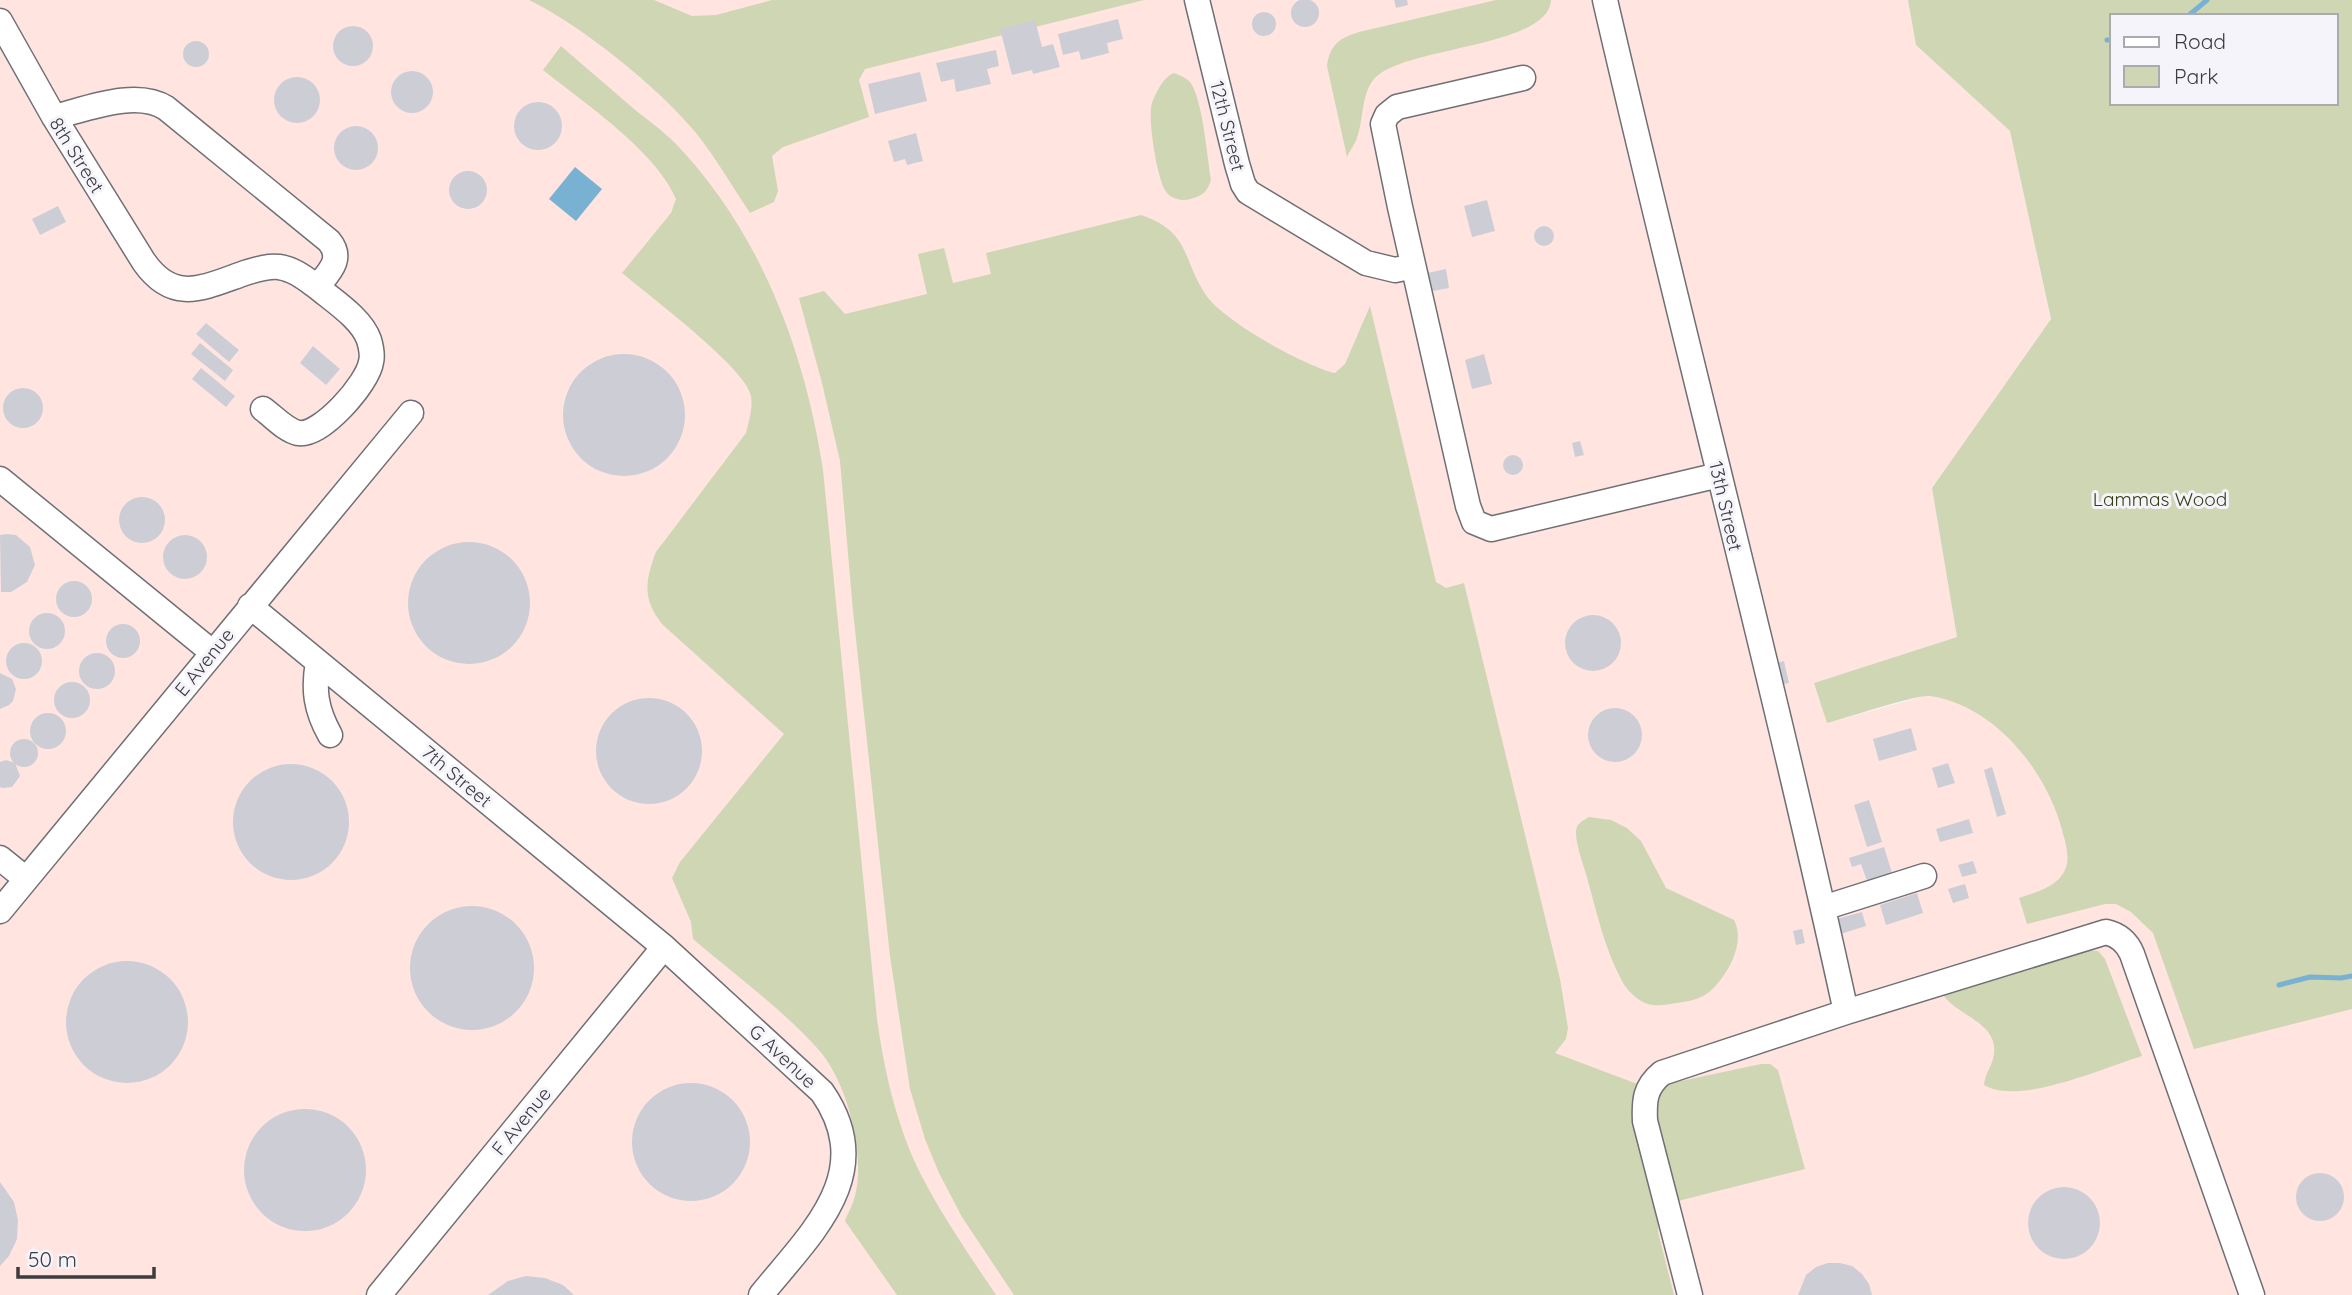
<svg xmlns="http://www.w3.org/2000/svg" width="2352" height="1295" font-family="Quicksand,sans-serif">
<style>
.industrial{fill:#ffe4e0}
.green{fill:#cfd6b4;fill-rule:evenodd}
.water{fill:#78b1d2}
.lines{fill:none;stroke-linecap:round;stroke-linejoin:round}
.stream{stroke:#78b1d2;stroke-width:5}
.building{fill:#cdced5}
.minor-casing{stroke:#706f75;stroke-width:27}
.minor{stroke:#fff;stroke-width:24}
.labels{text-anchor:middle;stroke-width:6;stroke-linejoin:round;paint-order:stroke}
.street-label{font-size:19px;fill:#3c3b3e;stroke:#f5f4fb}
.park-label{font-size:19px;fill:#373d12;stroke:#f5f4fb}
</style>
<rect width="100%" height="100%" fill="#f5f4fb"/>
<path class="industrial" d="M0 0H1908L1916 45 2010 131 2051 319 1932 488 1957 637 1814 683 1828 723 1928 695 2045 669 2352 966V1295H0Z"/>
<path class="green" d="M529 0H654L692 16 716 15 772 0H1144L865 69 859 80 869 117 783 147 772 156 778 191 774 202 750 213C732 186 716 158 696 133 658 87 582 26 529 0Z
M1496 0H1551C1549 47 1409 46 1376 77 1361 91 1364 119 1357 138 1355 144 1350 150 1347 157L1327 66C1330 44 1340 38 1359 32Z
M1908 0H2352V1009L2194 1049 2153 933 2131 912 2116 904H2105L2027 924 2019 898C2037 892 2060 886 2066 867 2070 856 2065 841 2062 830 2047 771 1994 705 1930 696 1917 694 1846 718 1827 723L1814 683 1957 637 1932 488 2051 319 2010 131 1916 45ZM2112 16H2336V103H2112Z
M561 46C585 67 610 88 634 109 648 120 663 131 675 143 760 231 805 351 823 470L877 1019C883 1063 893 1109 910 1151 929 1197 968 1253 996 1295H897L845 1221C848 1213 853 1204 855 1196 866 1154 847 1081 818 1049 781 1008 735 975 693 939L691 922 672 878 680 862 784 734 663 625C642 600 645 581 656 552L746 433C749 421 753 408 751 396 747 369 647 294 622 273L671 213 676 199C656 151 583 102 543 70Z
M1174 73C1181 76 1188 78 1192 85 1203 105 1207 155 1211 180 1208 190 1204 195 1194 198 1183 202 1171 200 1165 190 1157 177 1147 117 1152 103 1156 93 1163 77 1174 73Z
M1141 215C1191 232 1181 258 1206 295 1223 321 1305 366 1335 373L1345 364 1370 306 1436 582 1446 588 1464 583 1560 979 1568 1028 1566 1039 1555 1053 1648 1088 1761 1064H1770L1778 1070 1805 1169 1670 1203 1659 1215 1658 1232 1674 1295H1014L962 1217 939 1173 925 1139 910 1089 890 956 853 611 840 461 822 383 799 298 824 291 845 314 927 294 918 254 944 248 953 283 991 274 986 253Z
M1589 817 1611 820 1627 828 1641 841 1666 888 1734 920C1743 937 1735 959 1724 975 1710 995 1701 1000 1676 1003 1666 1005 1655 1007 1645 1003 1636 999 1626 989 1622 981 1604 948 1596 909 1586 874 1582 861 1576 845 1576 832 1576 824 1582 821 1589 817Z
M2083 950 2098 951 2105 959 2142 1056C2103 1068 2019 1106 1984 1085 1985 1073 1993 1065 1994 1054 1998 1021 1955 1016 1942 993Z"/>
<path class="water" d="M575 167 602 189 576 221 549 199Z"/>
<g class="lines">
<path class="stream" d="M2188 16 2207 0
M2107 40H2112
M2279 985 2310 977 2341 978 2352 976"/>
</g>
<path class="building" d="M1291 13a14 14 0 1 1 28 0a14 14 0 1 1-28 0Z
M1394 0H1407L1408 5 1396 8Z
M1252 24a12 12 0 1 1 24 0a12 12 0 1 1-24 0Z
M1118 19 1123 39 1107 43 1109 53 1081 60 1079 51 1063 55 1058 34Z
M1035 20 1042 47 1053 44 1060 67 1033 74 1032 70 1012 75 1000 29Z
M333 46a20 20 0 1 1 40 0a20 20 0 1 1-40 0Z
M183 54a13 13 0 1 1 26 0a13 13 0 1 1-26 0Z
M996 50 999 66 987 69 991 84 956 92 954 79 941 82 936 63Z
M391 92a21 21 0 1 1 42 0a21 21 0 1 1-42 0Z
M920 72 927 101 875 114 868 84Z
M274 100a23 23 0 1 1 46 0a23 23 0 1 1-46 0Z
M514 126a24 24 0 1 1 48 0a24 24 0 1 1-48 0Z
M334 148a22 22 0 1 1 44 0a22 22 0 1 1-44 0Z
M916 133 923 161 907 165 905 159 894 162 888 141Z
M449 190a19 19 0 1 1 38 0a19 19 0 1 1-38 0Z
M1487 200 1495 231 1472 237 1464 206Z
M58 206 66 222 40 235 32 219Z
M1534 236a10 10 0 1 1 20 0a10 10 0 1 1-20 0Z
M1446 269 1449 288 1427 292 1423 274Z
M206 323 239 350 229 362 196 334Z
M200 343 233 370 225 381 191 354Z
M313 346 340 369 326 385 300 363Z
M1484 354 1492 384 1472 389 1465 360Z
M563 415a61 61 0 1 1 122 0a61 61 0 1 1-122 0Z
M201 368 235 396 226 407 192 379Z
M3 408a20 20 0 1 1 40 0a20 20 0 1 1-40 0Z
M1580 441 1584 455 1575 457 1572 443Z
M1503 465a10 10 0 1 1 20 0a10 10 0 1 1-20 0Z
M119 520a23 23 0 1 1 46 0a23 23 0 1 1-46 0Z
M6 534 16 535 30 547 35 565 27 582 11 592H1L0 535Z
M163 557a22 22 0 1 1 44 0a22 22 0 1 1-44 0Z
M408 603a61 61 0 1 1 122 0a61 61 0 1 1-122 0Z
M56 599a18 18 0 1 1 36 0a18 18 0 1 1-36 0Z
M29 631a18 18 0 1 1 36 0a18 18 0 1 1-36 0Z
M1565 643a28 28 0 1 1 56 0a28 28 0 1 1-56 0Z
M106 641a17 17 0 1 1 34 0a17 17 0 1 1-34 0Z
M6 661a18 18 0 1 1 36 0a18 18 0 1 1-36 0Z
M79 671a18 18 0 1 1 36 0a18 18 0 1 1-36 0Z
M1784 661 1789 683 1774 686 1769 665Z
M0 673 12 679 16 689 13 701 9 705 0 709Z
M54 700a18 18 0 1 1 36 0a18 18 0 1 1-36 0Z
M596 751a53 53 0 1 1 106 0a53 53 0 1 1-106 0Z
M1588 735a27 27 0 1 1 54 0a27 27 0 1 1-54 0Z
M30 731a18 18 0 1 1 36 0a18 18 0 1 1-36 0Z
M1911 728 1917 750 1879 761 1873 739Z
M10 753a14 14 0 1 1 28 0a14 14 0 1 1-28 0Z
M6 760 15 763 20 776 12 787 3 788 0 787V762Z
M1948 763 1955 783 1938 788 1932 768Z
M233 822a58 58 0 1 1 116 0a58 58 0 1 1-116 0Z
M1992 767 2006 814 1997 817 1984 770Z
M1869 800 1882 842 1867 847 1854 805Z
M1969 819 1973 833 1940 842 1936 829Z
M1884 847 1892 873 1867 881 1861 864 1852 867 1849 858Z
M1973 861 1977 873 1962 877 1958 865Z
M1965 884 1969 898 1953 903 1948 889Z
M1917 893 1923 913 1886 925 1880 905Z
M410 968a62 62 0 1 1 124 0a62 62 0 1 1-124 0Z
M1862 912 1866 926 1837 935 1833 920Z
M1802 929 1805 943 1796 945 1793 931Z
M66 1022a61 61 0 1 1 122 0a61 61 0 1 1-122 0Z
M632 1142a59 59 0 1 1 118 0a59 59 0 1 1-118 0Z
M244 1170a61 61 0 1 1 122 0a61 61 0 1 1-122 0Z
M2296 1197a24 24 0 1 1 48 0a24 24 0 1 1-48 0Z
M0 1182 14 1202 18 1220 17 1239 9 1256 0 1266Z
M2028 1223a36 36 0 1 1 72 0a36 36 0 1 1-72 0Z
M1828 1263H1840L1852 1266 1862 1274 1869 1284 1872 1295H1798L1806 1275 1816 1267Z
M526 1276 545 1278 563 1285 574 1295H488L508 1281Z"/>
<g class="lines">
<g class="minor-casing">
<path id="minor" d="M1197 0 1237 164 1243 184 1248 192 1366 263 1395 270 1413 266
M1605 0C1683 338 1772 673 1846 1012
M0 21 54 117 144 262C175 306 206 286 248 272 258 269 268 266 279 267 294 269 306 279 317 287 334 301 362 319 369 340 371 347 373 355 371 362 368 383 321 437 298 433 285 430 273 416 263 409
M1523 78 1397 107 1387 115 1383 124 1400 207 1468 506 1474 522 1491 529 1719 475
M54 117C87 109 136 89 166 108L329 241C344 259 329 272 317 287
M0 479 212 652
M250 606 664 947 822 1092C879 1174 810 1234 761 1295
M318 662C313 690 316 710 330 735
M0 858 26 879
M1823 908 1924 876
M0 911 411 413
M379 1295 664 947
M1690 1295 1645 1121C1644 1100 1645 1087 1662 1073L1846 1012 2106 932C2119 935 2127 942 2132 954L2252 1295"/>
</g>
<use href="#minor" class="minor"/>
</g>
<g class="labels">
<g class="street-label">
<text transform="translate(1228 126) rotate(76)" y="7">12th Street</text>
<text transform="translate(77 155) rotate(58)" y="7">8th Street</text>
<text transform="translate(1726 506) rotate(77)" y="7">13th Street</text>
<text transform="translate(204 662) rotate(-51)" y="7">E Avenue</text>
<text transform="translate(457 776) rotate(40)" y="7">7th Street</text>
<text transform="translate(783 1056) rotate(43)" y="7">G Avenue</text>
<text transform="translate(521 1121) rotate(-51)" y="7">F Avenue</text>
</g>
<g class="park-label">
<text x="2160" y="506">Lammas Wood</text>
</g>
</g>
<rect x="2110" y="14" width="228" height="91" fill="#f5f4fb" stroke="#abaaaf" stroke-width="2"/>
<rect x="2124" y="37" width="35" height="10" fill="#ffffff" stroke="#abaaaf" stroke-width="2"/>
<text x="2174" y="49" font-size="21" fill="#3c3b3e">Road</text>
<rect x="2124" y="66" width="35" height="21" fill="#cfd6b4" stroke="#abaaaf" stroke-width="2"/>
<text x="2174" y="84" font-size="21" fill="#3c3b3e">Park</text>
<path d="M18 1267v10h136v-10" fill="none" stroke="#3c3b3e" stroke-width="3.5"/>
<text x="28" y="1267" font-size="21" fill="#3c3b3e" stroke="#f5f4fb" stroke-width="5" paint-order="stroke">50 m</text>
</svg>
